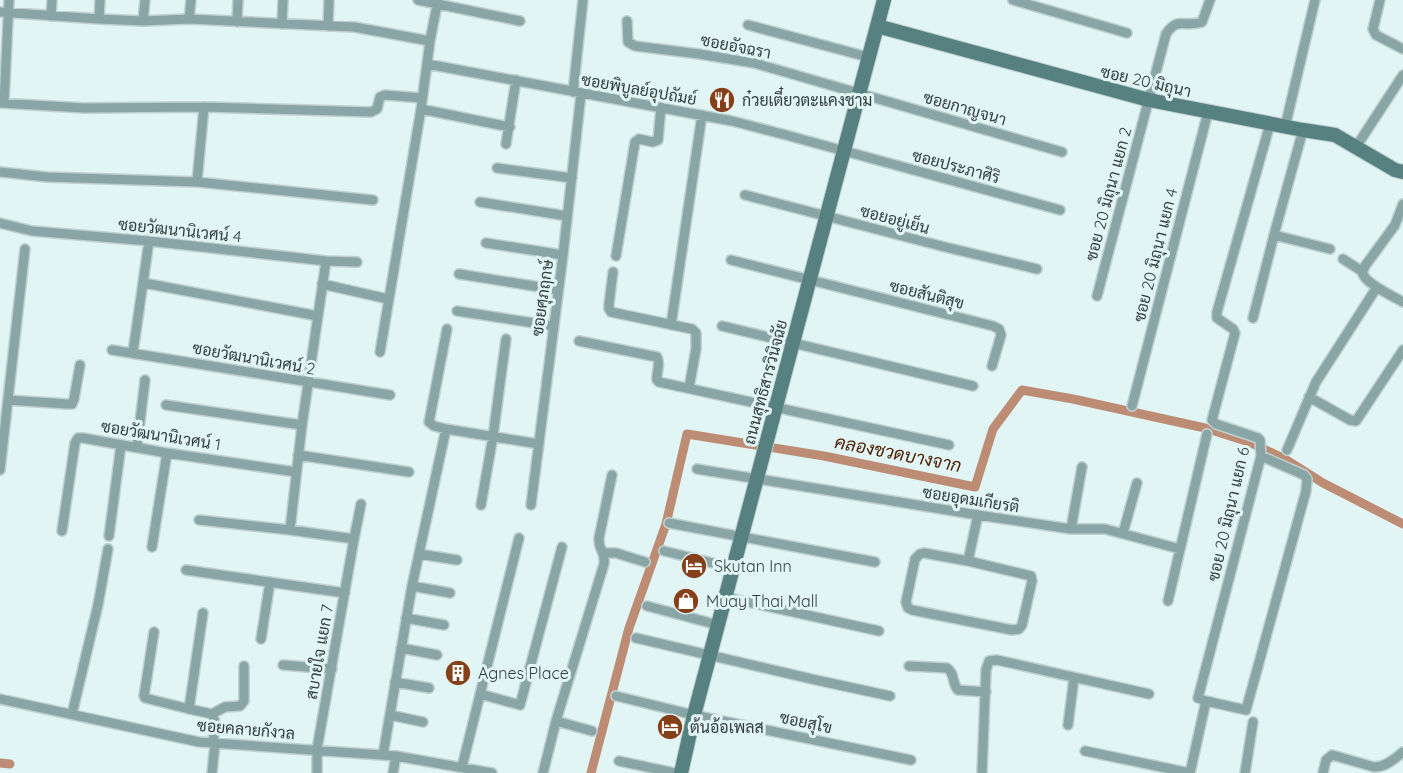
<svg xmlns="http://www.w3.org/2000/svg" width="1403" height="773" font-family="Quicksand,Sarabun,sans-serif">
<style>
.lines{fill:none;stroke-linecap:round;stroke-linejoin:round}
.canal{stroke:#bd8c75;stroke-width:9}
.street-casing{stroke:#bfd0d0;stroke-width:12}
.secondary-casing{stroke:#bfd0d0;stroke-width:16}
.street{stroke:#8aa5a5;stroke-width:9}
.secondary{stroke:#578181;stroke-width:14}
.labels{text-anchor:middle;stroke-width:6;stroke-linejoin:round;paint-order:stroke}
.street-label{font-size:16px;fill:#353d3d;stroke:#e1f5f5}
.poi-label{font-size:16px;fill:#353d3d;stroke:#e1f5f5;text-anchor:start}
.water-label{font-size:18px;font-style:italic;fill:#4f2106;stroke:#e1f5f5}
</style>
<rect width="100%" height="100%" fill="#e1f5f5"/>
<g class="lines">
<path class="canal" d="M0 763 10 764
M591 773 629 628 666 524 687 434 824 456 975 487 993 429 1022 390 1073 399 1205 428 1249 442 1285 459 1323 483 1403 524"/>
<g class="street-casing">
<path id="street" d="M418 0 520 21
M1013 0 1127 33
M1380 0 1373 29 1376 35 1403 49
M0 12 99 19 143 21 189 19 354 27 430 41
M51 16 52 0
M99 19 100 0
M189 19 191 0
M143 21 145 0
M627 21 628 42 635 46 699 54 754 63 1062 152
M237 22 238 0
M282 24 283 0
M748 25 868 57
M328 26 329 0
M427 64 732 121 786 135 1060 210
M573 92 583 0
M0 103 84 108 204 107 371 112 377 109 380 97 385 95 422 98
M4 103 9 0
M421 109 510 127
M1285 127 1315 0
M506 144 516 80
M1356 147 1403 75
M497 168 572 178
M0 172 47 177 197 182 373 200
M197 182 204 107
M745 195 941 246 1037 269
M480 202 567 216
M1403 204 1395 225 1365 266C1363 271 1361 272 1364 276 1369 285 1394 297 1403 302
M0 223 32 231 149 241 326 261 357 262
M1274 235 1330 249
M486 243 563 255
M616 256 635 142 639 139 653 142 658 140 661 107
M1343 259 1363 272
M731 260 993 326 999 329 1001 335 992 366
M613 272 609 304V309L611 312 692 329 696 333V349L689 388
M459 274 558 290
M144 283 318 316
M322 284 388 299
M1097 296 1166 34C1178 16 1184 28 1202 22L1210 0
M457 311 553 326
M1253 318 1274 235 1303 130
M671 325 702 115
M722 326 973 386
M447 329 429 422 434 426 446 429 539 444
M579 341 657 357C661 364 656 373 657 380L659 382 949 445
M112 350 390 395
M133 352 149 241
M380 352 421 109 430 41 438 0
M1309 397 1350 420 1356 421 1403 350
M8 400 67 404H72L74 399 80 365
M166 405 302 425
M1132 406 1208 112
M137 447 145 380
M1287 450 1316 382 1377 287
M298 455 409 472
M697 469 978 515 1071 529H1105L1180 549
M0 470 25 249
M481 505 493 436 506 339
M531 505 563 255 581 94
M199 520 290 530 354 539 317 749V773
M669 523 875 562
M1071 529 1082 467
M290 530 302 425 326 261
M62 531 75 443 78 438H83L167 453 296 472
M1123 533 1137 483
M109 536 121 445
M354 539 361 504
M152 547 167 453
M664 551 733 568
M603 553H616L645 562
M924 553 968 561 1031 576 1032 581 1022 625 1019 629 1012 630 912 610 908 608 906 602 915 559 920 554Z
M419 554 457 560
M968 561 978 515
M186 570 345 593
M412 586 450 593
M725 597 879 631
M1168 601 1207 434
M647 606 718 625
M203 613 189 709 212 714 215 722 213 744
M406 618 444 625
M154 632 144 696 145 698 189 709
M636 638 816 680 890 696
M261 639 270 582
M401 648 437 655
M283 665 332 669
M909 666 947 668C955 673 952 684 958 690L986 692
M395 682 429 688
M480 694 520 705 562 547
M616 696 694 715 911 760
M0 699 199 742 396 756 492 773
M1206 701 1246 710 1306 491 1307 479 1304 475 1261 456
M72 714 98 605 108 549
M212 714 225 707 240 706 244 701V666
M390 715 423 722
M556 721 604 564C606 551 598 551 599 538L612 475
M1068 725 1074 678
M1085 751 1190 773
M383 755 412 586 446 429
M619 761 675 773
M462 767 519 538
M212 773 215 744
M393 773 396 756
M543 773 556 721 592 731
M982 773 986 670 989 661 997 660 1149 694
M1190 773 1206 701 1198 698 1261 456 1260 440 1258 438 1216 424 1212 420 1235 333 1233 329 1217 318V312L1270 124
M1245 773 1253 722
M1323 773 1326 760 1332 755 1374 767C1386 767 1394 759 1403 752"/>
</g>
<g class="secondary-casing">
<path id="secondary" d="M877 26 1149 100 1303 130 1335 135 1395 170 1403 172
M681 773 694 715 884 0"/>
</g>
<use href="#street" class="street"/>
<use href="#secondary" class="secondary"/>
</g>
<defs>
<g id="restaurant-disc" transform="scale(1.35)"><circle r="9.5" fill="#854019" stroke="#e1f5f5"/><path d="M-5-6h1v4h1v-4h1v4h1v-4h1v5L-1.5 .5V6h-2V.5L-5-1ZM5-6V6H3V1.5H1.5Q1.5-4 5-6Z" fill="#fff"/></g>
<g id="hotel-disc" transform="scale(1.35)"><circle r="9.5" fill="#854019" stroke="#e1f5f5"/><path d="M-6-4.5h1.5V1H6V5H4.5V3h-9V5H-6ZM-4 0a1.8 1.8 0 1 1 3.6 0ZM.5 0V-2.5h3Q6-2.5 6 0Z" fill="#fff"/></g>
<g id="shop-disc" transform="scale(1.35)"><circle r="9.5" fill="#854019" stroke="#e1f5f5"/><path d="M-5-2.5h2.3a2.7 3.5 0 0 1 5.4 0H5L5.5 6h-11ZM-1.5-2.5h3a1.5 2.3 0 0 0-3 0Z" fill="#fff"/></g>
<g id="building-disc" transform="scale(1.35)"><circle r="9.5" fill="#854019" stroke="#e1f5f5"/><path d="M-4-6H4V6H1V3H-1V6H-4ZM-2.5-4.3h1.7v1.8h-1.7ZM.8-4.3h1.7v1.8H.8ZM-2.5-1h1.7V.8h-1.7ZM.8-1h1.7V.8H.8Z" fill="#fff"/></g>
</defs>
<g fill-rule="evenodd">
<use href="#restaurant-disc" x="722" y="100"/>
<use href="#hotel-disc" x="694" y="566"/>
<use href="#shop-disc" x="686" y="601"/>
<use href="#building-disc" x="458" y="673"/>
<use href="#hotel-disc" x="670" y="727"/>
</g>
<g class="labels">
<g class="street-label">
<text transform="translate(736 46) rotate(11)" y="6">ซอยอัจฉรา</text>
<text transform="translate(1146 81) rotate(13)" y="6">ซอย 20 มิถุนา</text>
<text transform="translate(639 89) rotate(10)" y="6">ซอยพิบูลย์อุปถัมย์</text>
<text transform="translate(965 108) rotate(16)" y="6">ซอยกาญจนา</text>
<text transform="translate(956 166) rotate(15)" y="6">ซอยประภาศิริ</text>
<text transform="translate(1108 194) rotate(-75)" y="6">ซอย 20 มิถุนา แยก 2</text>
<text transform="translate(895 219) rotate(15)" y="6">ซอยอยู่เย็น</text>
<text transform="translate(180 230) rotate(6)" y="6">ซอยวัฒนานิเวศน์ 4</text>
<text transform="translate(1155 255) rotate(-76)" y="6">ซอย 20 มิถุนา แยก 4</text>
<text transform="translate(927 294) rotate(14)" y="6">ซอยสันติสุข</text>
<text transform="translate(542 298) rotate(-82)" y="6">ซอยศุภฤกษ์</text>
<text transform="translate(254 358) rotate(10)" y="6">ซอยวัฒนานิเวศน์ 2</text>
<text transform="translate(765 382) rotate(-75)" y="6">ถนนสุทธิสารวินิจฉัย</text>
<text transform="translate(161 435) rotate(9)" y="6">ซอยวัฒนานิเวศน์ 1</text>
<text transform="translate(971 499) rotate(9)" y="6">ซอยอุดมเกียรติ</text>
<text transform="translate(1228 514) rotate(-77)" y="6">ซอย 20 มิถุนา แยก 6</text>
<text transform="translate(319 652) rotate(-80)" y="6">สบายใจ แยก 7</text>
<text transform="translate(806 722) rotate(12)" y="6">ซอยสุโข</text>
<text transform="translate(246 729) rotate(5)" y="6">ซอยคลายกังวล</text>
</g>
<g class="poi-label">
<text x="742" y="106">ก๋วยเตี๋ยวตะแคงชาม</text>
<text x="714" y="572">Skutan Inn</text>
<text x="706" y="607">Muay Thai Mall</text>
<text x="478" y="679">Agnes Place</text>
<text x="690" y="733">ต้นอ้อเพลส</text>
</g>
<g class="water-label">
<text transform="translate(898 454) rotate(11)" y="6">คลองชวดบางจาก</text>
</g>
</g>
</svg>
